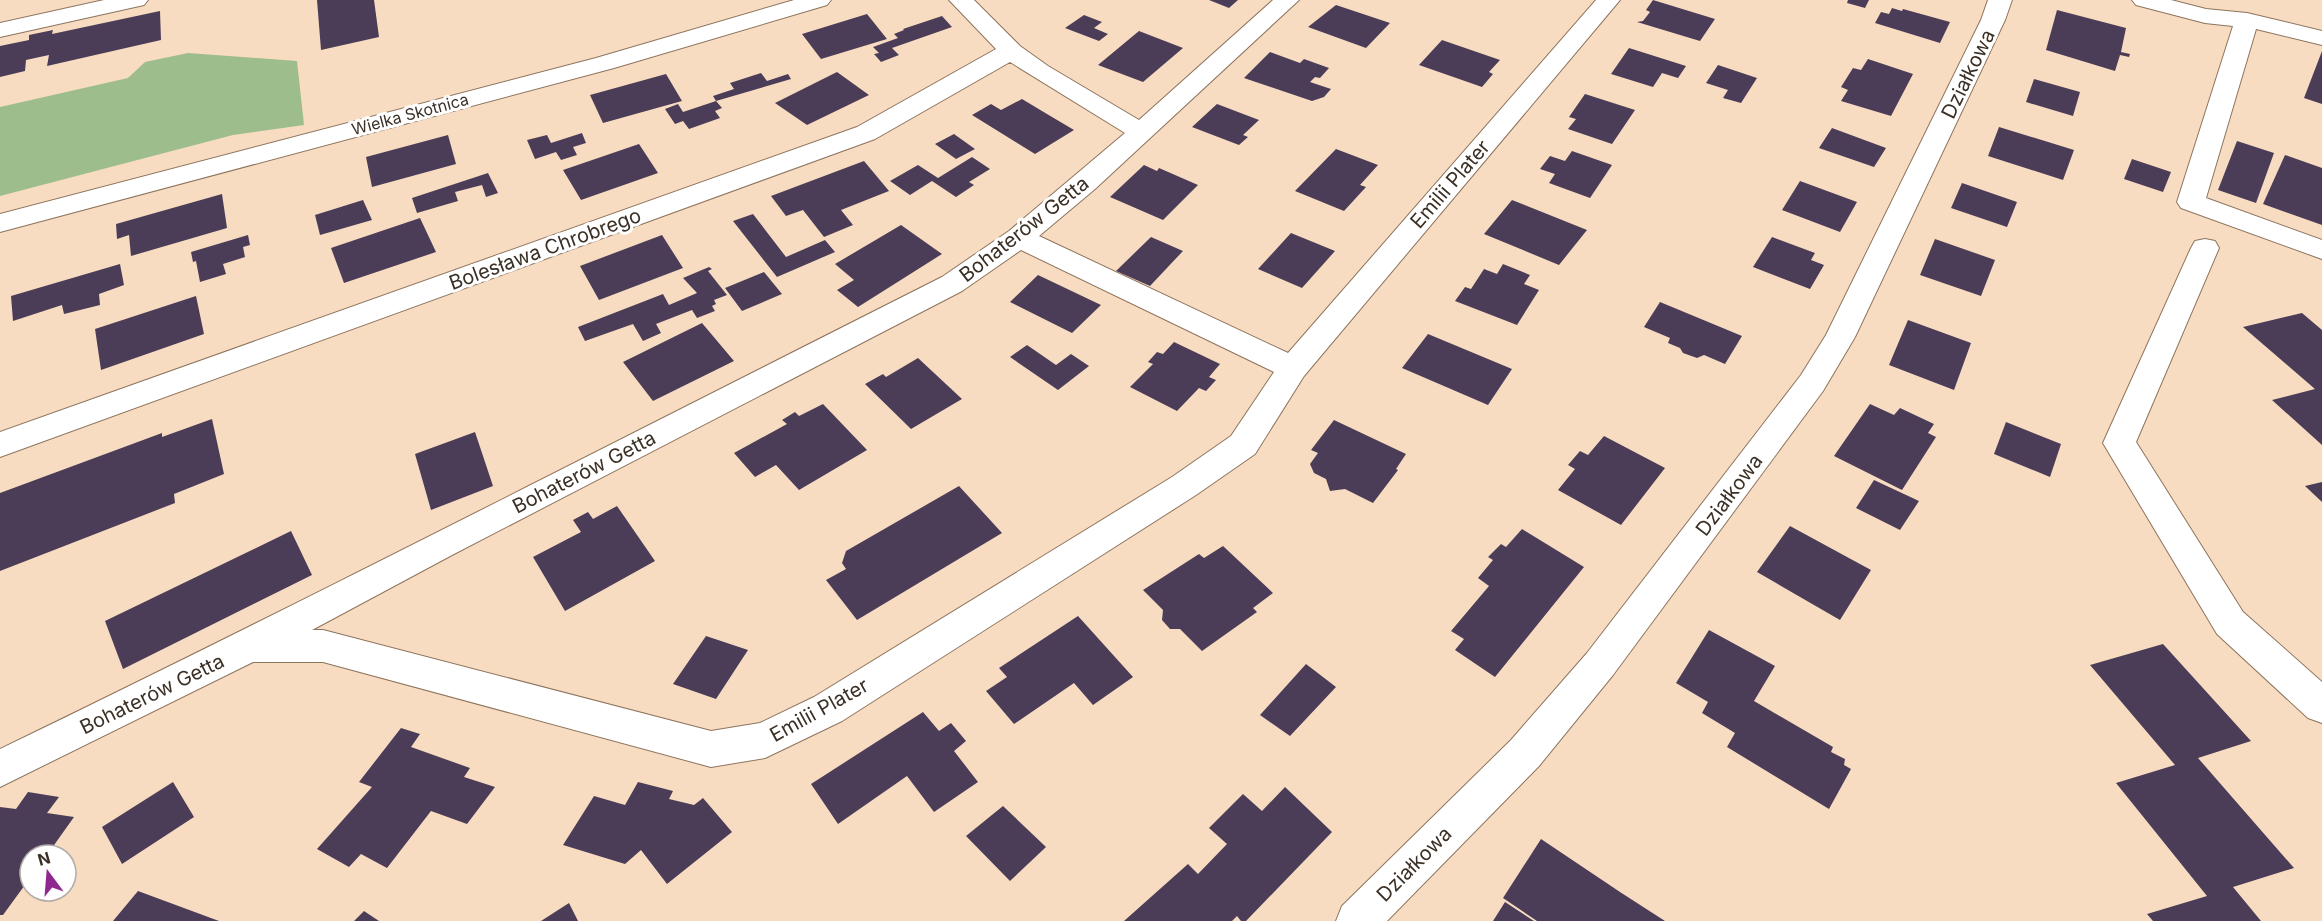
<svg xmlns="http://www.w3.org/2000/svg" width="2322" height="921" font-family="Inter,sans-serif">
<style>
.green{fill:#9dbd8c}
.building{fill:#4b3d57}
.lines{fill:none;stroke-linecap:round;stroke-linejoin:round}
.minor-casing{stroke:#8d745d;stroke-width:2}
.minor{fill:#fff;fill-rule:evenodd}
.labels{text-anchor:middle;stroke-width:6;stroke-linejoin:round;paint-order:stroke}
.far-street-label{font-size:16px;fill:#3b3026;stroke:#fff}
.street-label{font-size:20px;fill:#3b3026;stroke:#fff}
</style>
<rect width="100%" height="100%" fill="#f8dcc2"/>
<path class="green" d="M188 53 297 61 304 125 233 135 0 196V107L128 78 145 62Z"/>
<path class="building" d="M317 0H374L379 37 321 50Z
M1209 0H1238L1229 8Z
M1653 0 1715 19 1700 41 1637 22 1643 21 1650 12 1646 10Z
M1848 0H1869L1865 8 1847 3Z
M1336 5 1390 23 1366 48 1308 27Z
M1892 8 1902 11 1903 9 1950 22 1940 43 1875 23 1881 12 1889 14Z
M2057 10 2126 28 2121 52 2130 54 2129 57 2120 55 2115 71 2046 50Z
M160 11 161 40 47 66 49 55 26 60 25 71 0 77V46L29 40V35L53 30 52 34Z
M867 14 887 39 821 59 802 34Z
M1084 15 1102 22 1094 28 1108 34 1099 41 1065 28Z
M942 16 952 27 892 48 899 55 881 62 874 54 879 53 873 47 898 38 894 34 904 30 903 29Z
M1139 31 1183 48 1143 82 1098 65Z
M1442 40 1500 60 1489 72 1493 74 1482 87 1419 65Z
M1629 48 1686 66 1678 78 1662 73 1653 87 1611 74Z
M2322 51V104L2304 98Z
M1270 52 1300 63 1304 59 1329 68 1320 78 1315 77 1310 82 1331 89 1324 97 1312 101 1244 78Z
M1868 59 1913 74 1891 116 1841 101 1848 90 1841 87 1853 68 1861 70Z
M1718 65 1757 78 1741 103 1723 98 1728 90 1706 83Z
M837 72 869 95 807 125 775 103Z
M761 73 767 81 788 74 791 79 716 101 722 108 715 111 720 118 689 129 683 121 675 124 665 109 678 104 683 112 716 101 713 96 734 89 730 83Z
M666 74 682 101 603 123 590 95Z
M2034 79 2080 92 2073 116 2026 102Z
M1585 94 1635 110 1612 144 1568 129 1576 119 1569 117Z
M1022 99 1047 114 1074 130 1035 154 972 115 991 104 1001 110Z
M1217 104 1259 120 1243 135 1248 137 1239 145 1192 127Z
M1999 127 2074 150 2063 180 1988 156Z
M1832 128 1886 148 1874 167 1819 148Z
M582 133 586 143 573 147 577 155 561 160 556 152 535 159 527 140 547 135 551 143Z
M954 134 975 149 956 159 935 144Z
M448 135 456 164 372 187 366 157Z
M2237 141 2274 153 2256 203 2218 190Z
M639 144 658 173 581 200 563 170Z
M1336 149 1378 165 1360 185 1366 187 1344 211 1295 191Z
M1572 151 1612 165 1590 198 1549 183 1555 174 1540 169 1550 156 1565 161Z
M2285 155 2322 168V225L2263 204Z
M972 157 990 169 969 182 974 185 956 197 932 181 910 195 890 181 918 165 938 178Z
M2132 159 2171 172 2163 192 2124 179Z
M864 161 889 191 841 210 853 225 824 237 803 210 786 216 771 196Z
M1144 165 1157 171 1159 168 1198 185 1163 220 1110 197Z
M488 173 498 193 486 197 482 185 455 192 458 201 417 213 412 198Z
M1800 181 1857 202 1840 232 1782 210Z
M1962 183 2017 202 2007 227 1951 208Z
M222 194 227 228 131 256 129 235 117 239 116 224Z
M363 200 372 220 320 235 315 215Z
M1512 200 1587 230 1559 265 1484 234Z
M753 214 786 257 825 240 835 252 777 277 733 221Z
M420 218 436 252 344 283 331 248Z
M901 225 942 254 858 307 837 290 854 280 835 264Z
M1291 233 1335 251 1302 288 1258 269Z
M248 235 250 245 243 247 245 257 223 264 226 274 200 282 196 261 193 262 191 252Z
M662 235 683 268 599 300 580 266Z
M1151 237 1183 251 1150 286 1116 271Z
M1772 237 1815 253 1811 260 1824 265 1810 289 1753 267Z
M1935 239 1995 260 1981 296 1920 275Z
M120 264 124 285 99 294 100 305 64 314 62 305 13 321 11 296Z
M1503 264 1530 275 1524 284 1539 290 1517 325 1455 301 1465 287 1471 289 1484 269 1497 274Z
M709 267 712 269 708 271 727 295 714 300 716 304 712 306 715 311 697 318 692 310 656 324 661 333 643 341 633 324 585 341 578 327 663 294 669 305 697 293 683 278Z
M764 272 782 294 742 311 725 288Z
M1038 275 1101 305 1072 333 1010 302Z
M196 296 204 334 101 370 95 329Z
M1660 302 1742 336 1725 364 1704 355 1697 358 1683 353 1680 348 1668 343 1670 338 1644 327Z
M2302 313 2322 330V445L2272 400 2315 389 2243 327Z
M1908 320 1971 343 1954 390 1889 365Z
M702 323 734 361 653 401 623 362Z
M1428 334 1512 369 1488 405 1402 368Z
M1174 342 1220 364 1209 377 1216 380 1206 391 1199 388 1177 411 1130 387 1153 364 1148 362 1157 352 1163 354Z
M1027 345 1056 365 1071 354 1089 366 1058 390 1010 357Z
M918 358 962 399 911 429 865 384 883 374 886 377Z
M823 404 867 450 799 490 776 465 755 477 734 453 787 424 782 420 795 412 799 416Z
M1870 404 1894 415 1900 408 1934 424 1928 433 1936 437 1902 490 1834 456Z
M212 419 224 474 174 494 175 503 0 571V493L162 433V437Z
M1334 420 1406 454 1396 469 1398 470 1373 503 1345 489 1330 491 1326 479 1314 473 1310 464 1318 453 1311 450Z
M2006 422 2061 444 2050 477 1994 454Z
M475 432 493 486 431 510 415 454Z
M1604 436 1665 468 1621 525 1558 490 1575 469 1568 465 1580 451 1588 455Z
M1874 480 1919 501 1900 530 1856 508Z
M2322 482V502L2305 486Z
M959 486 1002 533 857 620 826 580 846 569 842 563 846 551Z
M617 506 655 561 565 611 533 557 581 532 573 520 588 512 593 519Z
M1790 526 1871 570 1840 620 1757 572Z
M1522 529 1584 567 1495 677 1455 650 1464 639 1451 631 1489 586 1478 578 1493 560 1488 557 1501 544 1506 547Z
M291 531 312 575 123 669 105 621Z
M1223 546 1273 593 1253 608 1257 612 1202 651 1180 629H1170L1162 620 1163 610 1143 590 1199 554 1204 558Z
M1078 616 1133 677 1093 705 1074 683 1014 724 986 691 1007 677 999 668Z
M1709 630 1775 666 1754 701 1833 747 1831 752 1845 759 1844 765 1851 769 1829 809 1727 747 1735 733 1702 713 1708 702 1676 683Z
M706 636 748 650 716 699 673 684Z
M2163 644 2251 741 2198 758 2294 868 2233 887 2261 921H2153L2147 914 2207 896 2116 783 2175 765 2090 665Z
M1306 664 1336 687 1290 736 1260 715Z
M923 712 939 731 951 723 966 741 954 751 978 782 934 812 907 776 838 824 811 784Z
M401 728 420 734 411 747 470 768 464 777 495 787 467 824 431 811 387 868 361 854 349 867 317 849 372 787 359 782Z
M173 782 194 817 122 864 102 827Z
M638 782 673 791 669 799 694 805 703 798 732 832 667 884 641 850 625 864 563 845 594 796 625 805Z
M1285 787 1332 832 1246 921H1241L1237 916 1232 921H1124L1188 864 1198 874 1227 844 1209 828 1243 794 1262 811Z
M28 792 59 797 47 813 74 817 47 855H30V878L3 915H0V807L16 809Z
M1003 806 1046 847 1010 881 966 836Z
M1541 839 1620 892 1665 921H1537L1503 898Z
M138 891 219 921H113Z
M1505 902 1534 921H1493Z
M569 903 578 921H541Z
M364 911 379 921H354Z"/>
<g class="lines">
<g class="minor-casing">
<path id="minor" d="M104 0H148L144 5 0 37V23Z
M794 0H831L827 5 614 68 0 232V214L596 58Z
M949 0H974L1020 46 1048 66 1139 120 1273 0H1299L1095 189 1039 236 1288 353 1596 0H1620L1304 376 1255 454 1196 495 842 721 765 758 711 767 323 662H253L0 787V749C316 596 628 435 942 277L1009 231 1125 133 1010 62 875 139 0 457V432L857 127 996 49ZM1021 250 1274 372 1231 436 1172 477 814 697 760 723 711 731 323 630H312L452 555 962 291Z
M1988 0H2012L2005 20 1855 337 1823 391 1613 675 1539 766 1387 921H1336L1342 906 1511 740 1587 653 1801 375 1826 335 1981 20Z
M2132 0H2171L2206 9 2247 13 2322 31V45L2256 29 2206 198 2322 240V259L2181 208 2177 202 2233 26 2205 23 2136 5Z
M2205 239 2215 241 2219 248 2136 442 2243 612 2322 682V723L2308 718 2217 634 2103 443 2191 248 2195 241Z"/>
</g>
<use href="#minor" class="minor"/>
</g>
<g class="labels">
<g class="far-street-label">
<text transform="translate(410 114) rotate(-15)" y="6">Wielka Skotnica</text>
</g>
<g class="street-label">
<text transform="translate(1968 74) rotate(-64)" y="7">Działkowa</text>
<text transform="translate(1450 184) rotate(-49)" y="7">Emilii Plater</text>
<text transform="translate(1024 229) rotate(-38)" y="7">Bohaterów Getta</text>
<text transform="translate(545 249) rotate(-20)" y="7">Bolesława Chrobrego</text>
<text transform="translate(584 472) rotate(-27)" y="7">Bohaterów Getta</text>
<text transform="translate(1729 495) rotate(-53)" y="7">Działkowa</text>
<text transform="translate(152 694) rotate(-26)" y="7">Bohaterów Getta</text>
<text transform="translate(819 710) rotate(-29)" y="7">Emilii Plater</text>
<text transform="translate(1414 864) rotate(-45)" y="7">Działkowa</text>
</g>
</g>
<g transform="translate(48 873) rotate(344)"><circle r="28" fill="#ffffff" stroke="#b1aca8" stroke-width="1.5"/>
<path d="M0-4.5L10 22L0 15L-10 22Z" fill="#8f288e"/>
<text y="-9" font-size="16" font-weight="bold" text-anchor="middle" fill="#3b3026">N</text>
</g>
</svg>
